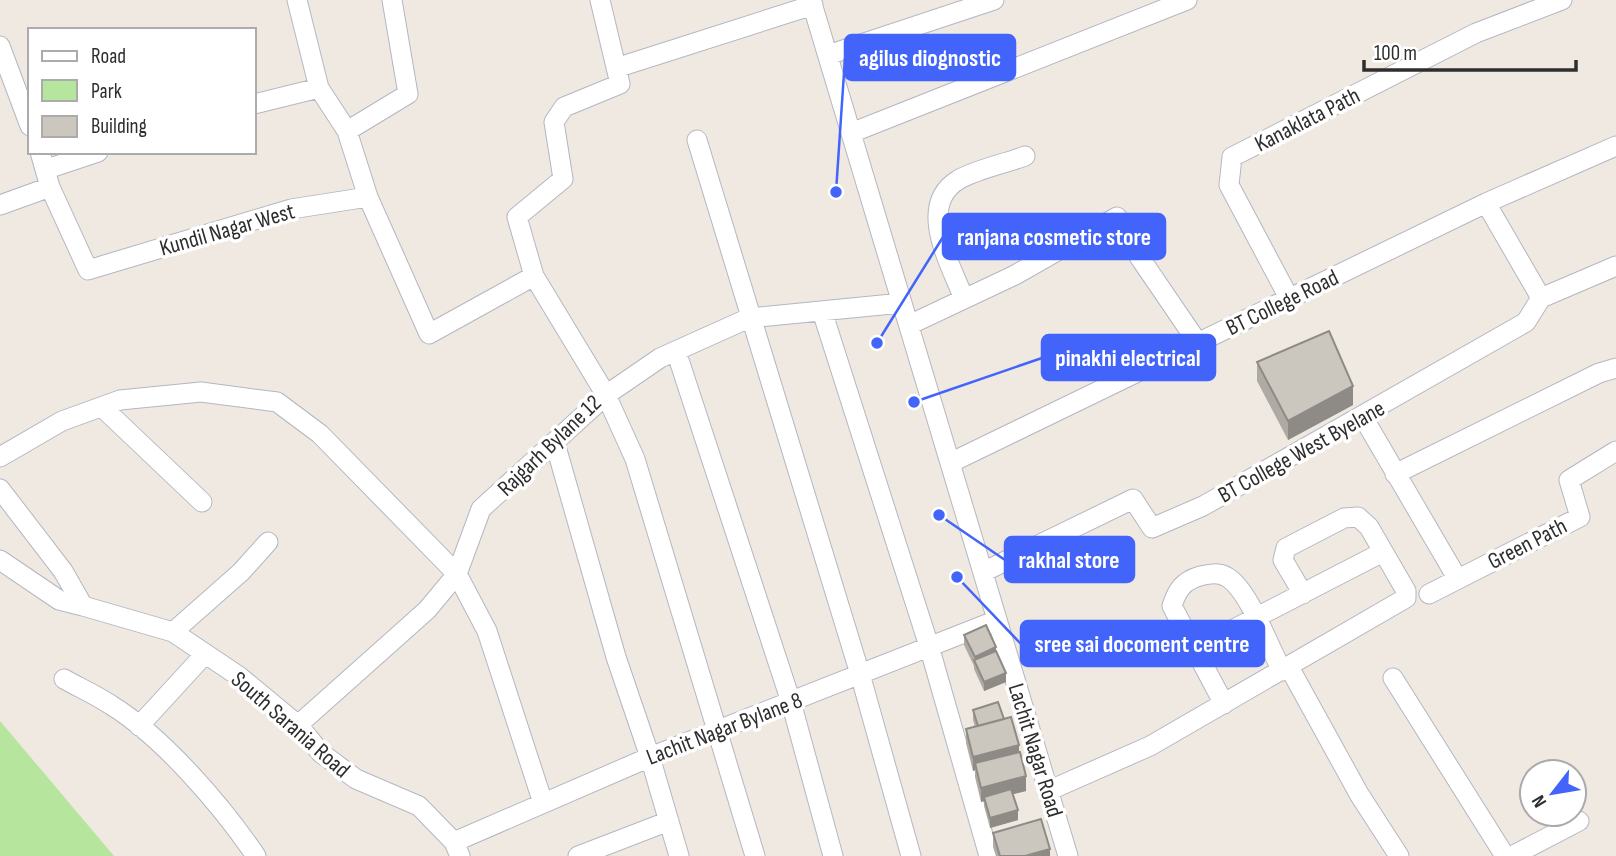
<svg xmlns="http://www.w3.org/2000/svg" width="1616" height="856" font-family="'Sofia Sans Condensed',sans-serif">
<style>
.green{fill:#b6e59e}
.lines{fill:none;stroke-linecap:round;stroke-linejoin:round}
.minor-casing{stroke:#b4b7c1;stroke-width:21}
.minor{stroke:#fff;stroke-width:19}
.wall{fill:#afaba4}
.shaded-wall{fill:#8e8b86}
.building{fill:#cbc7bf;stroke:#8e8b86;stroke-width:2}
.labels{text-anchor:middle;stroke-width:7;stroke-linejoin:round;paint-order:stroke}
.street-label{font-size:23px;fill:#2e2e2e;stroke:#fff}
.leader{fill:none;stroke:#4264fb;stroke-width:2.5}
.callout-dot{fill:#4264fb;stroke:#fff;stroke-width:2.5}
.callout{fill:#4264fb;stroke:#4264fb;stroke-width:2.5}
.callout-label{font-size:24px;text-anchor:middle;font-weight:bold;fill:#fff}
</style>
<rect width="100%" height="100%" fill="#efe9e1"/>
<path class="green" d="M0 721 114 856H0Z"/>
<g class="lines">
<g class="minor-casing">
<path id="minor" d="M297 0 319 88
M811 0 1068 856
M0 46 30 126
M828 55 994 0
M616 68 813 5
M254 104 319 88 347 131
M851 133 1187 0
M697 140 860 674 911 856
M40 152 50 187 88 270 291 209 368 197
M47 169 98 152
M1486 203 1541 298
M0 205 50 187
M534 276 517 217 563 179 554 122 564 107 620 84 600 0
M1289 298 1229 185 1232 157 1476 33 1562 0
M964 299C951 265 916 206 958 180 977 169 1004 164 1025 156
M822 311 929 646 989 856
M909 325 1015 275 1117 217 1140 258 1198 343
M676 351 791 702 833 856
M102 407 202 502
M1363 417 1457 578
M555 443 616 657 650 757 679 856
M0 457 62 421 120 400 201 392 277 402 320 434 457 574 487 631 543 803
M950 463 1486 203 1616 146
M1395 474 1599 373 1616 368
M0 489 63 571 83 606 173 632 240 677 298 725 321 753 356 779 419 806 454 842 460 856
M0 560 59 600 83 606
M983 572 1133 499 1152 528 1203 506 1526 322 1541 298 1616 266
M1429 594 1580 517 1569 480 1616 451
M173 632 241 572 268 542
M1195 649 1383 552
M1289 667 1359 794 1399 856
M1393 678 1505 856
M64 679C80 688 96 695 111 705 163 737 222 806 256 856
M1224 704 1172 606C1177 590 1183 581 1200 576 1209 574 1218 572 1227 577 1249 590 1269 647 1282 671
M298 725 427 610 457 574 481 509 606 395 534 276 429 334 368 197 347 131 408 94 392 0
M139 726 205 654
M1048 791 1150 746 1406 598V591L1369 527 1358 517 1344 518 1286 548 1283 560 1303 594
M454 842 650 757 997 620
M578 856 669 821
M755 856 635 459 606 395 660 358 749 318 902 303
M1512 856 1579 821"/>
</g>
<use href="#minor" class="minor"/>
</g>
<path class="wall" d="M1257 362 1353 405 1288 440 1257 381Z
M964 635 996 651 1006 682 984 691 974 669V666L964 645Z
M973 710 1004 719 1019 752 1026 791 1013 794 1018 820 990 828 984 806V801L981 802 975 777V770L973 771 966 743V729L975 727 973 720Z
M1532 794V809L1530 805V795Z
M1535 814H1557L1540 823Z
M993 833 1050 856H996L993 847Z"/>
<path class="shaded-wall" d="M1353 386V405L1288 440V421Z
M996 647V656L975 660V657Z
M1006 673V682L984 691V682Z
M1019 745V759L975 763V770L973 771V757Z
M1026 776V791L985 801 984 797V801L981 802V788Z
M1018 810V820L990 828V818Z
M1540 814H1557L1540 823Z
M1050 849V856H1025Z"/>
<path class="building" d="M1329 331 1353 386 1288 421 1257 362Z
M986 625 996 647 975 657 964 635Z
M996 651 1006 673 984 682 974 660Z
M998 702 1004 719 978 726 973 710Z
M1011 717 1019 745 973 757 966 729Z
M1020 752 1026 776 981 788 975 763Z
M1011 789 1018 810 990 818 984 797Z
M1041 819 1050 849 1025 856H1000L993 833Z"/>
<g class="labels">
<g class="street-label">
<text transform="translate(1307 119) rotate(-27)" y="8">Kanaklata Path</text>
<text transform="translate(227 229) rotate(-16)" y="8">Kundil Nagar West</text>
<text transform="translate(1282 302) rotate(-26)" y="8">BT College Road</text>
<text transform="translate(549 445) rotate(-44)" y="8">Rajgarh Bylane 12</text>
<text transform="translate(1301 451) rotate(-29)" y="8">BT College West Byelane</text>
<text transform="translate(1527 543) rotate(-27)" y="8">Green Path</text>
<text transform="translate(291 724) rotate(41)" y="8">South Sarania Road</text>
<text transform="translate(724 728) rotate(-21)" y="8">Lachit Nagar Bylane 8</text>
<text transform="translate(1036 750) rotate(73)" y="8">Lachit Nagar Road</text>
</g>
</g>
<path class="leader" d="M836 192L845 58M877 343L943 237M914 402L1042 358M939 515L1005 560M957 577L1021 644"/>
<g class="callout-dot">
<circle cx="836" cy="192" r="7"/>
<circle cx="877" cy="343" r="7"/>
<circle cx="914" cy="402" r="7"/>
<circle cx="939" cy="515" r="7"/>
<circle cx="957" cy="577" r="7"/>
</g>
<g class="callout">
<rect x="845" y="35" width="170" height="45" rx="7"/>
<rect x="943" y="214" width="222" height="45" rx="7"/>
<rect x="1042" y="335" width="173" height="45" rx="7"/>
<rect x="1005" y="537" width="129" height="45" rx="7"/>
<rect x="1021" y="621" width="243" height="45" rx="7"/>
</g>
<g class="callout-label">
<text x="930" y="66">agilus diognostic</text>
<text x="1054" y="245">ranjana cosmetic store</text>
<text x="1128" y="366">pinakhi electrical</text>
<text x="1069" y="568">rakhal store</text>
<text x="1142" y="652">sree sai docoment centre</text>
</g>
<rect x="28" y="28" width="228" height="126" fill="#ffffff" stroke="#ababab" stroke-width="2"/>
<rect x="42" y="51" width="35" height="10" fill="#ffffff" stroke="#ababab" stroke-width="2"/>
<text x="91" y="63" font-size="21" fill="#2e2e2e">Road</text>
<rect x="42" y="80" width="35" height="21" fill="#b6e59e" stroke="#ababab" stroke-width="2"/>
<text x="91" y="98" font-size="21" fill="#2e2e2e">Park</text>
<rect x="42" y="116" width="35" height="21" fill="#cbc7bf" stroke="#ababab" stroke-width="2"/>
<text x="91" y="133" font-size="21" fill="#2e2e2e">Building</text>
<g transform="translate(1553 793) rotate(239)"><circle r="33" fill="#ffffff" stroke="#ababab" stroke-width="2"/>
<path d="M0-5L12 26L0 18L-12 26Z" fill="#4264fb"/>
<text y="-10" font-size="19" font-weight="bold" text-anchor="middle" fill="#2e2e2e">N</text>
</g>
<path d="M1364 60v10h212v-10" fill="none" stroke="#2e2e2e" stroke-width="3.5"/>
<text x="1374" y="60" font-size="21" fill="#2e2e2e" stroke="#ffffff" stroke-width="5" paint-order="stroke">100 m</text>
</svg>
